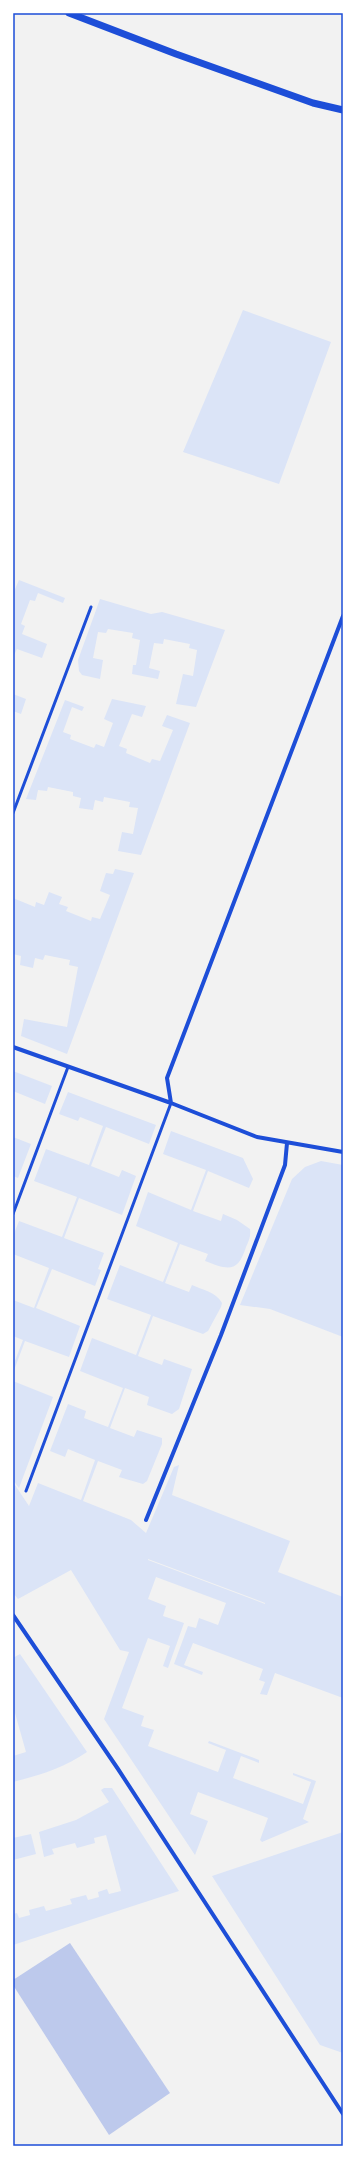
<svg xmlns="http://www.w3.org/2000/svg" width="356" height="2159" font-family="'Noto Sans',sans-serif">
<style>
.green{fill:#dbe4f7;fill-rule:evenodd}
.building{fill:#bdc9ec}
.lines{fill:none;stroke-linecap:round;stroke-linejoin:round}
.service{stroke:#1d4ed8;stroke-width:3}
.minor{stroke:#1d4ed8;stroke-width:4}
.tertiary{stroke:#1d4ed8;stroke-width:7}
.neatline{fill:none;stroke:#1d4ed8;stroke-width:1.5}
</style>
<rect width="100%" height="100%" fill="#f2f2f2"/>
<path class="green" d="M243 310 331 342 279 484 183 452Z
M19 580 65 598 63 603 38 593 35 601 30 600 21 624 25 626 22 634 47 644 42 658 17 649 13 657V594Z
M100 599 151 614 162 612 225 630 196 707 176 704 183 674 193 676 197 650 189 648 190 644 164 639 163 644 154 643 149 668 160 671 158 679 132 674 133 665H136L140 640 132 638 133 633 108 629 106 633 98 632 93 658 103 660 100 679 82 675 79 671 78 660Z
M13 694 26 699 21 714 13 711Z
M112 699 146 706 142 717 132 714 119 746 127 749 126 753 150 763 152 759 160 761 173 730 162 726 167 715 190 723 141 855 118 851 122 832 133 834 138 808 129 807 130 802 104 797 103 802 95 800 93 810 79 808 81 798 73 796V792L48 787 47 791 38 790 36 800 26 799 65 700 84 707 82 711 72 707 63 732 71 735 70 739 94 748 96 744 104 747 113 723 104 719Z
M115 869 134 873 67 1054 21 1036 24 1019 67 1027 78 967 69 965 70 960 45 955 43 960 35 958 33 968 20 965 21 956 13 954V898L35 907 36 902 44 905 49 892 62 897 59 904 68 907 66 911 91 921 92 917 100 919 110 895 100 891 106 873 113 874Z
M13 1071 52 1086 45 1104 13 1091Z
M68 1092 156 1125 149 1144 106 1127 91 1166 119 1177 122 1170 136 1176 122 1215 79 1198 64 1238 104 1253 98 1269 101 1270 95 1286 52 1269 36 1308 80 1326 69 1357 25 1341 13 1373V1366L23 1340 13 1336V1300L34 1308 49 1268 13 1254V1236L19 1221 62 1237 77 1197 34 1181 46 1149 89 1165 103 1126 80 1117 78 1121 59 1114Z
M171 1131 243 1158 253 1179 249 1188 208 1171 193 1211 221 1221 223 1214 237 1220 250 1229C251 1236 249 1241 246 1247 238 1273 228 1270 205 1261L208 1254 180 1244 165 1283 189 1292 192 1285C203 1290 216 1292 222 1303L221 1307 208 1331 203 1334 153 1316 138 1356 162 1365 164 1359 192 1369 179 1409 172 1414 147 1405 149 1397 125 1388 110 1428 134 1437 137 1430 159 1437 162 1438V1444L147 1481 143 1484 119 1477 122 1470 98 1461 83 1501 131 1520 146 1533 174 1467 179 1465 172 1495 290 1541 278 1572 343 1597V1698L275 1673 267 1695 260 1694 265 1682 259 1680 263 1669 193 1643 184 1665 203 1672 202 1675 174 1664 188 1626 196 1628 199 1618 218 1625 226 1603 156 1577 148 1599 166 1606 163 1616 184 1623 168 1668 163 1666 170 1646 148 1638 122 1708 144 1716 141 1726 154 1730 148 1746 218 1772 226 1750 208 1743 209 1741 259 1760V1763L241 1756 233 1778 303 1804 311 1782 293 1775V1773L316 1781 303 1819 309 1822 262 1842 260 1840 268 1818 198 1792 190 1814 208 1821 195 1855 104 1719 129 1652 120 1650 71 1570 18 1599 13 1593V1482L29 1506 38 1483 81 1500 95 1460 68 1449 65 1457 50 1451 68 1404 86 1411 84 1418 108 1427 123 1388 80 1371 92 1338 136 1355 151 1315 107 1299 120 1265 163 1282 178 1243 136 1226 148 1192 191 1210 206 1170 163 1154ZM148 1559 265 1603V1604L148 1560Z
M13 1137 31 1144 18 1178 13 1176Z
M321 1161 343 1165V1337L270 1309 240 1305 292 1179 305 1167Z
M13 1381 53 1397 19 1488 13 1480Z
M20 1654 87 1752C64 1768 40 1775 13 1782V1756L26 1752 13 1706V1658Z
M104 1788H112L179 1891 13 1945V1914L17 1913 19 1918 30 1915 29 1910 44 1906 46 1911 72 1904 70 1899 86 1895 88 1900 99 1897 98 1892 107 1889 109 1894 121 1891 106 1835 94 1838 95 1843 77 1848 75 1843 52 1849 54 1854 44 1857 39 1832 76 1820 109 1802 101 1790Z
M343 1832V2053L320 2045 212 1876Z
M31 1834 36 1854 13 1860V1838Z"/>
<path class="building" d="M70 1943 170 2093 109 2135 13 1985V1980Z"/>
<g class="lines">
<path class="service" d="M13 813 91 607
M13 1214 68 1067
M26 1491 171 1103"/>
<path class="minor" d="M13 1047 171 1103 257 1137 343 1152
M171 1103 167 1078 343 616
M146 1520 221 1335 285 1165 287 1143
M13 1615 118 1769 343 2114"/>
<path class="tertiary" d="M69 13 176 54 313 103 343 110"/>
</g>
<rect width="356" height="2159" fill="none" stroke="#ffffff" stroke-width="28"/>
<rect x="14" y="14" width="328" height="2131" class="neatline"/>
</svg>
